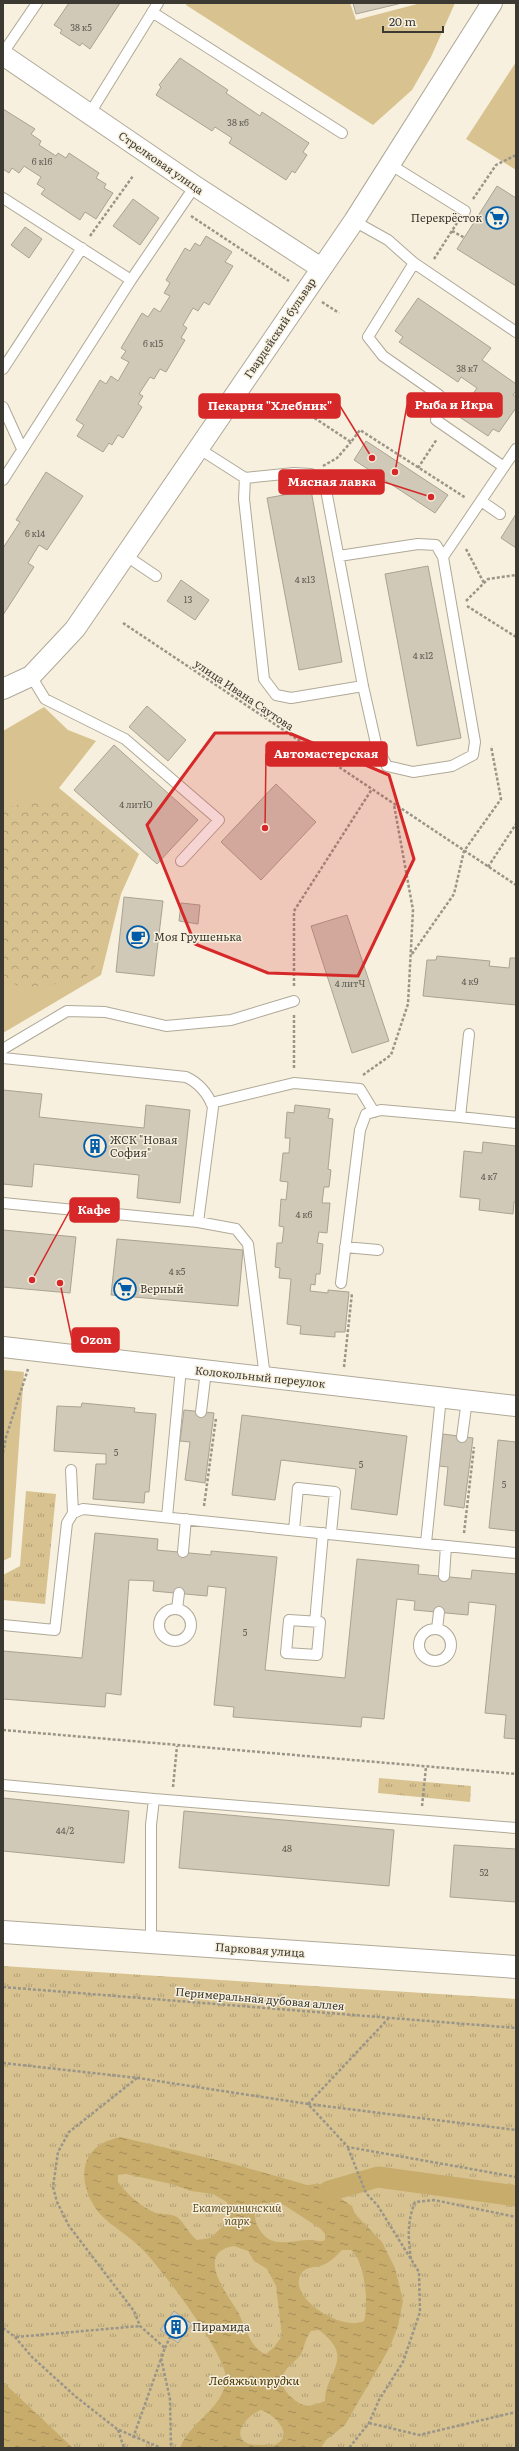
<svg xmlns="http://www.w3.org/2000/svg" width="519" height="2451" font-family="Literata,serif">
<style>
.grass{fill:#d8c390}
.forest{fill:url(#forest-crowns)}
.park{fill:url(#park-tufts)}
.water{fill:url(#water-ripples);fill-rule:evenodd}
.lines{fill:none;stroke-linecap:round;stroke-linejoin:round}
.canal{stroke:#c7ac6b;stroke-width:21}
.building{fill:#d0c9b8;stroke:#aaa292}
.lane-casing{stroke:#b0a998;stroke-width:12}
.street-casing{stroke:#b0a998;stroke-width:22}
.secondary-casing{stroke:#b0a998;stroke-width:24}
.path{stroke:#9a9589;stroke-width:2.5;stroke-dasharray:3 2;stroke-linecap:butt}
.lane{stroke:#fff;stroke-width:10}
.street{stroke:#fff;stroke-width:20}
.secondary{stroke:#fff;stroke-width:22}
.marked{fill:#d62828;fill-opacity:0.2;stroke:#d62828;stroke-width:3;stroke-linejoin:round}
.labels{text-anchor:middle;stroke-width:3;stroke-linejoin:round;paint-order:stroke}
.number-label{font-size:9px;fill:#615d54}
.street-label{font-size:11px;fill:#3c3932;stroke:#f7f0de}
.poi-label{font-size:11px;fill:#3c3932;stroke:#f7f0de;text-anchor:start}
.park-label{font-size:11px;font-style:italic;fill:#655120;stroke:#f7f0de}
.water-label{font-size:12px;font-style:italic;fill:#493600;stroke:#f7f0de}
.leader{fill:none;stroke:#d62828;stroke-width:1.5}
.callout-dot{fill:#d62828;stroke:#f7f0de;stroke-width:1.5}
.callout{fill:#d62828;stroke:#d62828;stroke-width:1.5}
.callout-label{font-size:12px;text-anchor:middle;font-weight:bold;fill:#fff}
</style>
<defs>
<pattern id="forest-crowns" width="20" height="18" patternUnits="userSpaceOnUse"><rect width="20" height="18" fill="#d8c390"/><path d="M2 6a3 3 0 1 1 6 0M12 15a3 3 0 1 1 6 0" fill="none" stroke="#b09f76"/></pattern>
<pattern id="park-tufts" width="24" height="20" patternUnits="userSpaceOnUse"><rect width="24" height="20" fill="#d8c390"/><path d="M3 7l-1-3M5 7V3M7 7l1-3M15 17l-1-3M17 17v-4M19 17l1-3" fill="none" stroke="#b09f76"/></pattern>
<pattern id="water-ripples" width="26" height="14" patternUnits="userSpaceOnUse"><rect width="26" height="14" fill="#c7ac6b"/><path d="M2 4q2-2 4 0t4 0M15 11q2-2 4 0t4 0" fill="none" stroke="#a38d59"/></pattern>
</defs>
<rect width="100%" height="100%" fill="#f7f0de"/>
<path class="grass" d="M187 3H350L356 20 421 3H455L431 57 412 90 373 125 186 5Z
M516 62V170L466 139Z
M44 707 68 730 96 741 59 788 139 854 121 894 101 975 3 1033V731Z
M3 1370 24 1372 11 1557 3 1561Z"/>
<path class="forest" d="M40 798 63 799 122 845 126 855 127 868 121 880 110 922 99 947 98 961 90 974 80 981 23 988 3 979V809Z"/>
<path class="park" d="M26 1491 56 1494 45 1604 3 1600V1575L20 1566Z
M379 1778 471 1786 470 1802 378 1793Z
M3 1966 516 1999V2448H3Z"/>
<path class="water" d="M120 2137 230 2163 307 2185 319 2184 352 2206 355 2214 382 2242 395 2268 403 2301 398 2326 390 2347 345 2425 326 2440 321 2448H180C190 2422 222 2409 226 2381 229 2357 161 2268 142 2249 130 2236 112 2227 100 2214 83 2194 74 2159 103 2143 108 2140 114 2139 120 2137ZM126 2174 171 2184 191 2191 213 2194 227 2202 229 2221 210 2238 197 2240C189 2234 184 2222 177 2217 170 2213 163 2215 156 2213 141 2207 127 2194 118 2182V2175ZM272 2202 284 2205 321 2229 325 2234V2240C320 2242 318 2241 313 2240 290 2239 270 2252 257 2225 254 2217 254 2211 258 2204ZM234 2246 248 2251 254 2261 267 2269 276 2286 282 2336 274 2347 266 2354C250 2349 245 2325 238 2312 227 2294 194 2252 234 2246ZM342 2250H351C365 2261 369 2304 364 2321 343 2332 287 2298 301 2274 305 2266 315 2268 323 2265 331 2262 337 2255 342 2250ZM319 2330C356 2359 326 2369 325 2401 320 2403 312 2406 307 2406 296 2404 280 2390 282 2378 284 2368 296 2362 301 2354 305 2346 305 2338 311 2331ZM261 2410C272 2413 294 2433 278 2443 272 2447 270 2445 263 2445 257 2444 250 2446 245 2442 231 2432 251 2413 261 2410Z
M3 2382 73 2448H3Z"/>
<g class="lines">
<path class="canal" d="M329 2191 378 2177 516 2196"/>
</g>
<path class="building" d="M69 3H120L90 49 82 43 80 46 60 33 62 30 54 25Z
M353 3H402L356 14Z
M180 58 228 90 226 93 260 116 262 112 309 143 303 152 307 155 295 173 292 171 286 180 229 143 232 138 215 127 212 131 156 95 161 87 159 85Z
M3 109 35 129 31 134 41 141 39 145 56 156 58 153 66 158 69 153 99 173 96 178 106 184 104 188 113 193 96 219 85 212 80 220 41 194 45 189 37 184 41 177 24 166 19 173 12 168 9 173 3 169Z
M497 186 516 198V286L457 249Z
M133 199 159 218 140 245 113 226Z
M25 227 42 239 29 258 11 245Z
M206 236 232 252 225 262 233 266 209 305 204 302 198 311 193 308 183 325 187 328 181 338 185 340 166 372 160 369 154 379 150 377 139 394 143 396 138 404 142 407 123 438 118 435 112 445 109 443 103 452 77 436 84 425 76 420 100 380 106 384 111 376 118 381 129 362 121 358 126 351 121 348 142 313 148 317 154 308 160 312 170 296 164 293 170 283 166 280 185 248 190 251 195 243 200 246Z
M418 298 491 348 482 360 516 384V391L513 395 516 397V408L499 432 493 429 488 436 458 416 477 388 461 377 458 382 399 342 403 337 395 331Z
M366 441 448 495 435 513 354 460Z
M46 472 83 496 47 550 39 545 28 563 34 567 3 615V548L20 522 16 520Z
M311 490 342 662 299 670 267 498Z
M516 514V548L501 538Z
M428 566 461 738 417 746 385 574Z
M181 580 209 600 195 620 167 601Z
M147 706 186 740 168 761 129 727Z
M114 745 198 820 157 864 74 790Z
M276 784 316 822 261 880 221 842Z
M124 897 163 901 154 976 116 972Z
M181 903 200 905 198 924 179 921Z
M347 915 389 1041 352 1053 311 926Z
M437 956 490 961 489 966 509 968 510 958H516V1005L423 996 427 960H436Z
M3 1090 42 1094 39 1117 144 1128 146 1105 190 1110 180 1203 137 1198 139 1175 34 1164 32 1187 3 1184Z
M295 1105 330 1109 328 1118 333 1119 328 1169 331 1170 329 1187H324L322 1203H330L327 1233 319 1232 317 1243 323 1244 320 1274H316L315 1285 311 1284 310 1291 328 1293V1290L349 1292 345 1332H335V1337L300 1334 301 1326 287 1324 291 1279 279 1278 280 1268 275 1267 277 1243H282L284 1227 279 1226 281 1199 286 1200 288 1182 280 1181 283 1153H289L290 1138H285L287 1112 294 1113Z
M483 1142 516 1146V1202H514L513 1214 479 1210 480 1199 460 1197 464 1151 482 1153Z
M3 1230 76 1237 70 1293 3 1287Z
M117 1239 243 1250 238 1306 111 1295Z
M82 1403 135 1408 134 1412 156 1414 149 1492H145L144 1503 93 1499 96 1464H106V1454L54 1451 57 1406 81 1407Z
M184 1410 214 1413 205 1483 185 1480 190 1442 180 1441Z
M242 1415 407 1436 397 1515 351 1509 356 1469 281 1460 275 1500 232 1495Z
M443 1434 473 1438 464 1508 444 1505 448 1467 439 1466Z
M498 1440 516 1442V1531L489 1528Z
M95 1533 158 1539 157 1550 211 1555V1551L277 1557 265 1670 345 1678 357 1559 419 1565 418 1574 471 1579 472 1570 516 1574V1739L504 1738 506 1715 485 1713 496 1605 469 1602 468 1615 414 1610 415 1601 397 1599 384 1719 362 1717 361 1727 233 1717 234 1707 214 1705 226 1588 208 1586 207 1596 153 1591 154 1581 129 1580 121 1695 106 1693 105 1707 3 1699V1651L82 1658Z
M3 1798 129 1811 124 1863 3 1851Z
M184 1811 394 1830 389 1886 179 1868Z
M454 1845 516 1849V1902L450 1897Z
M174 2311 192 2324 178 2343 160 2330Z"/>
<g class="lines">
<g class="lane-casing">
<path id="lane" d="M152 12 342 133
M3 53 37 3
M90 113 158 3
M391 165 465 211
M3 198 131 280 195 186
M354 221 388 240 414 263 516 332
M414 263 368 337 383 356 439 395V408L436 420 504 467
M3 369 82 248
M3 407 22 449
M198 448 245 478 294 473 311 474 326 490 363 686 377 748 387 766 413 772 452 766 473 755 475 742 443 557 436 545 418 544 339 556
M245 478 244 499 264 679 276 695 291 698 363 686
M3 480 131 280
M481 501 500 514
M125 555 156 576
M443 557 516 449
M31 676 45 699 125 739 219 820 181 861
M469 1034 460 1117 516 1123
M3 1049 67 1011 105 1012 166 1026 231 1020 294 1001
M3 1058 186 1077C199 1083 208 1094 213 1107L198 1222
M211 1103 294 1083 360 1089 374 1112
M3 1203 198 1222 236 1229 248 1244 265 1377
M345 1247 378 1250
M341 1283 360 1130 366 1114 381 1110 460 1117
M201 1412 206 1371
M462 1437 467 1400
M71 1470 73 1513
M167 1517 181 1368
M294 1530 298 1488 335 1492 331 1533
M426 1543 441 1397
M183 1552 186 1519
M444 1576 446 1546
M177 1609 179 1593
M159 1625a16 16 0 1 1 32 0a16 16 0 1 1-32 0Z
M289 1620 320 1622 317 1655 286 1653Z
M315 1622 323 1533
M3 1625 55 1630 67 1523 73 1513 83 1509 516 1553
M437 1629 439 1612
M419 1645a16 16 0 1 1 32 0a16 16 0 1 1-32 0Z
M3 1785 154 1799 151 1825V1942
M154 1799 516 1828"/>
</g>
<g class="street-casing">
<path id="street" d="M3 55 195 186 321 268
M3 689 31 676 75 629 354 221 492 3
M3 1347 516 1406"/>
</g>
<g class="secondary-casing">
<path id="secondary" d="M3 1932 516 1967"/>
</g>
<path class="path" d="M473 199 496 165 516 155
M191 216 289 281
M452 231 465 238
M90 236 133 176
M434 259 457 223
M322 302 339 313
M281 396 351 442 360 430 466 498
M323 466 337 458 351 442
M418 468 437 439
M466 549 484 583
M466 601 488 579 516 575
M467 606 516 637
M123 623 516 885
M488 867 516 824
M412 954 454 894 464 851 501 799 491 746
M294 986V911L372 789
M294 1015V1068
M363 1075 391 1055 408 1004 413 910 394 805
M344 1367 352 1293
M3 1453 6 1437 28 1369
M204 1506 216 1418
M464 1533 474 1447
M3 1730 516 1774
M173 1787 177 1746
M422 1806 426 1767
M3 1987 516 2028
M3 2063 138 2078 308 2104 348 2147 516 2177
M137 2078 69 2132 58 2152 53 2187 57 2202 69 2226 134 2311 140 2326 165 2348 161 2358 170 2399 171 2448
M308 2104 516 2130
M308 2104 388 2019
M348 2148 366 2193 378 2206 419 2272 420 2312 403 2362 379 2400 369 2423 349 2448
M411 2259C408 2238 407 2222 415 2202L434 2200 516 2217
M3 2328 15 2337 32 2357 75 2396 117 2429 161 2448
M16 2337 140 2326
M165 2348 170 2337
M369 2423 419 2435 516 2412
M118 2430 124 2448
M133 2438 161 2359"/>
<use href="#lane" class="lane"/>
<use href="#street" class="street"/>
<use href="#secondary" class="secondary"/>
</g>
<path class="marked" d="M215 733H289L389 775 414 859 358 976 268 973 195 944 147 825Z"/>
<defs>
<g id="supermarket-ring" transform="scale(1.15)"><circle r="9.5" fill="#f7f0de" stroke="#005ca9" stroke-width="1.5"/><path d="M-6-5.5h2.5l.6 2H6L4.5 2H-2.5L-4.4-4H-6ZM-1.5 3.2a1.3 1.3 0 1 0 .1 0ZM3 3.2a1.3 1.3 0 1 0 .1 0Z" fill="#005ca9"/></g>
<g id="cafe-ring" transform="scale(1.15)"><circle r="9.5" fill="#f7f0de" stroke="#005ca9" stroke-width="1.5"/><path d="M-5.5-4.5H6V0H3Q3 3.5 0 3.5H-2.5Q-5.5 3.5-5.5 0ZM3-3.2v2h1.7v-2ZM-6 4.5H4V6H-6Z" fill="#005ca9"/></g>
<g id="building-ring" transform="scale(1.15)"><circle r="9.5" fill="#f7f0de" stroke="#005ca9" stroke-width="1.5"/><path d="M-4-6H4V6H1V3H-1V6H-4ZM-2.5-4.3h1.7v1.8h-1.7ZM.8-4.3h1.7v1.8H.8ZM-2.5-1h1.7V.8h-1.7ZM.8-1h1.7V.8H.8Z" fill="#005ca9"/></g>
</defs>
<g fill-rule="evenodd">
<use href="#supermarket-ring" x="497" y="218"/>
<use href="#cafe-ring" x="138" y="937"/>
<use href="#building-ring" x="95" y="1146"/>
<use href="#supermarket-ring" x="125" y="1289"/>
<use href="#building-ring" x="176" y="2327"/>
</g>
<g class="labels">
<g class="number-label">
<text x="81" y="31">38 к5</text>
<text x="238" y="126">38 к6</text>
<text x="42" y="165">6 к16</text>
<text x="153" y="347">6 к15</text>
<text x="467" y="372">38 к7</text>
<text x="35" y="537">6 к14</text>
<text x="305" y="583">4 к13</text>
<text x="188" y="603">13</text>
<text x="423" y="659">4 к12</text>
<text x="136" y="808">4 литЮ</text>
<text x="470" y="985">4 к9</text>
<text x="350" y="987">4 литЧ</text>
<text x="489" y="1180">4 к7</text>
<text x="304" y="1218">4 к6</text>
<text x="177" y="1275">4 к5</text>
<text x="116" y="1456">5</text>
<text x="361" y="1468">5</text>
<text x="504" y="1488">5</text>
<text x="245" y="1636">5</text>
<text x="65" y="1834">44/2</text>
<text x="287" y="1852">48</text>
<text x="484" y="1876">52</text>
</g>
<g class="street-label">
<text transform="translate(161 163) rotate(35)" y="4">Стрелковая улица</text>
<text transform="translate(280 328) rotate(-56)" y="4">Гвардейский бульвар</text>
<text transform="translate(244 695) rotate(34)" y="4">улица Ивана Саутова</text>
<text transform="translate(260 1377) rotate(6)" y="4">Колокольный переулок</text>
<text transform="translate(260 1950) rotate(4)" y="4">Парковая улица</text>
<text transform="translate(260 1999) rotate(5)" y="4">Перимеральная дубовая аллея</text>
</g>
<g class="poi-label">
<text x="482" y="222" text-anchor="end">Перекрёсток</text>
<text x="154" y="941">Моя Грушенька</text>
<text x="110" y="1144">ЖСК "Новая<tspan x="110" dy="13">София"</tspan></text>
<text x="140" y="1293">Верный</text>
<text x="192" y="2331">Пирамида</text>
</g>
<g class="park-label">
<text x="237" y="2212">Екатерининский<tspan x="237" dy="13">парк</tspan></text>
</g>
<g class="water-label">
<text x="254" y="2385">Лебяжьи прудки</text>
</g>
</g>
<path class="leader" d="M395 472L407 405M372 458L340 406M431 497L384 482M265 828L266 754M32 1280L70 1210M60 1283L72 1340"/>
<g class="callout-dot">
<circle cx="395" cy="472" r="4"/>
<circle cx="372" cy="458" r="4"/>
<circle cx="431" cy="497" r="4"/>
<circle cx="265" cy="828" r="4"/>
<circle cx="32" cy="1280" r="4"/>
<circle cx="60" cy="1283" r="4"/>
</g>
<g class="callout">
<rect x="407" y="393" width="95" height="24" rx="4"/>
<rect x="199" y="394" width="141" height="24" rx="4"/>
<rect x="279" y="470" width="105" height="24" rx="4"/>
<rect x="266" y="742" width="121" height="24" rx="4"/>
<rect x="70" y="1198" width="49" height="24" rx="4"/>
<rect x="72" y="1328" width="47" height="24" rx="4"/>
</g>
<g class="callout-label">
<text x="454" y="409">Рыба и Икра</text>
<text x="270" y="410">Пекарня "Хлебник"</text>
<text x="332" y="486">Мясная лавка</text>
<text x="326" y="758">Автомастерская</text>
<text x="94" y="1214">Кафе</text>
<text x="96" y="1344">Ozon</text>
</g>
<rect width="519" height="2451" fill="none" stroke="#3c3932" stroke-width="8"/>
<path d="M383 26v6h60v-6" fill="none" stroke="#3c3932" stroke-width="2"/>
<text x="389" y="26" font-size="12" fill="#3c3932" stroke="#f7f0de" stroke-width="3" paint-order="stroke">20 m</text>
</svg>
